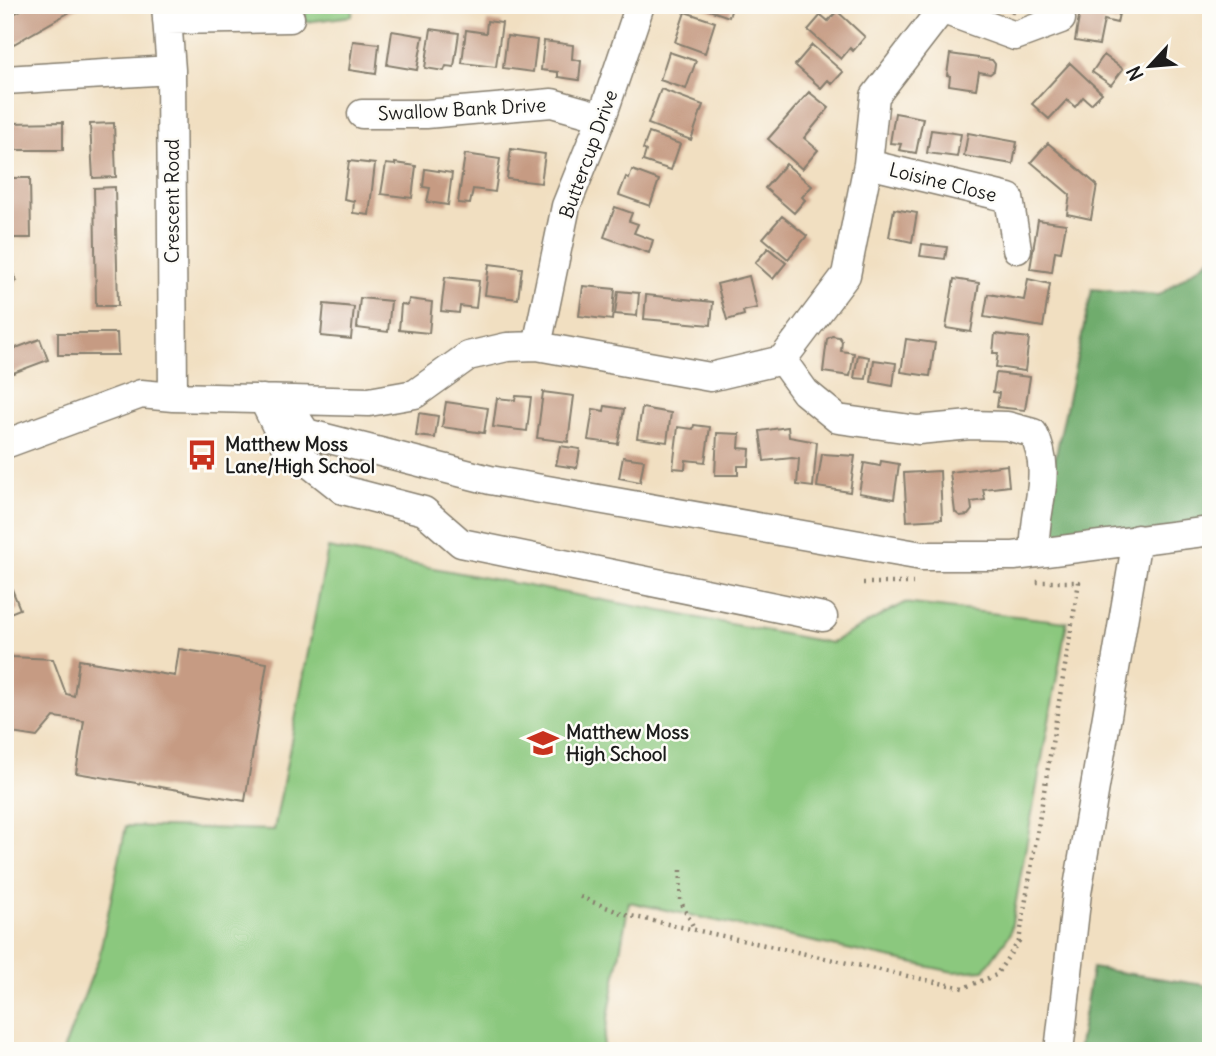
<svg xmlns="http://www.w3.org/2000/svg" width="1216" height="1056" font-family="Delius,sans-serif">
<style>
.green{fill:#8bc87e;stroke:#54724d;stroke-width:2}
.forest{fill:#70ac6d;stroke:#466444;stroke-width:2}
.building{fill:#c69b83}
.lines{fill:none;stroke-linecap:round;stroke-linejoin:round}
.minor-casing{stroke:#867e6e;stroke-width:31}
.path{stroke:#867e6e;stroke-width:4.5;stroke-dasharray:2 5;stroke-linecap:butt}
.minor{stroke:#fff;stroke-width:28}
.labels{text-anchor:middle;stroke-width:5;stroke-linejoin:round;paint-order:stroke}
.street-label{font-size:19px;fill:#1c1c1c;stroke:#fdfcf7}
.poi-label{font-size:19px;font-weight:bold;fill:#1c1c1c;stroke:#fdfcf7;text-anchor:start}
</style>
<rect width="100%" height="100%" fill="#fdfcf7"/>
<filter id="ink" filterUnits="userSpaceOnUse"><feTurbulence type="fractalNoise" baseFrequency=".0143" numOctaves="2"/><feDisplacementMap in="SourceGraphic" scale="14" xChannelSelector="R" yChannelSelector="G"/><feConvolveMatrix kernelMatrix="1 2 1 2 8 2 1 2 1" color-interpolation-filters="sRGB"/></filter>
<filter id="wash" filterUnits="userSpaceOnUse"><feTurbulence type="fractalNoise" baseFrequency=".00686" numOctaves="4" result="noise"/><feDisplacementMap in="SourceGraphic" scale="28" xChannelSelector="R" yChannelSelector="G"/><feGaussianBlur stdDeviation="1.57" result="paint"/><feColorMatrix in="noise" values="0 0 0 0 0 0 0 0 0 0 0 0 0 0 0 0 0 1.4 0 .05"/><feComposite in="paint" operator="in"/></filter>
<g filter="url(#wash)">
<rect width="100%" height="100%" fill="#f1dfc1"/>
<path class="green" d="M306 5H353L352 16 305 22Z
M328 548 831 643 904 603 1067 622 1010 934 984 970 953 972 629 902 602 1051H63L99 957 126 826 274 830Z"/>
<path class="forest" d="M1211 258V522L1043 547 1040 527 1092 289 1159 295Z
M1092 968 1211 986V1051H1078Z"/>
<g id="blocks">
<path class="building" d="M30 5H82L5 49V19Z
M695 5H733L729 17Z
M997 5H1020L1013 13 1006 6 1003 10Z
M1081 5 1120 9 1117 23 1104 20 1099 45 1075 41Z
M837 11 865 37 853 51 850 48 841 59 808 30 821 15 828 21Z
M685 12 715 22 705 53 675 42Z
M487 21 502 23 496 67 462 63 466 30 486 33Z
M431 29 459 33 454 67 446 66 444 71 425 68Z
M392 31 423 36 417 70 387 65Z
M507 36 537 40 533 72 503 68Z
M353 41 379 44 376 74 349 70Z
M544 41 573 45 572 59 581 61 579 80 558 77V72L541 70Z
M812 45 843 72 832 84 828 80 821 88 795 65Z
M669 52 696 61 686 89 660 80Z
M950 54 992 60 995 64 994 71 990 74 979 72 976 89 949 85 950 76 947 75Z
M1104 55 1123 69 1111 85 1092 72Z
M1070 63 1102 93 1091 104 1083 97 1075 107 1067 100 1049 119 1032 104Z
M661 89 703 105 691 140 648 124Z
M809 92 829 108 804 138 818 150 802 169 768 139Z
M895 113 923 118 916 153 899 150 901 144 890 143Z
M63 122V150H10V123Z
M114 123 116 177 93 178 90 124Z
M931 130 961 134 957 157 927 153Z
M649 133 680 144 671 170 643 161 646 151 643 149Z
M968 133 1017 142 1013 164 964 156Z
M1048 143 1097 185 1091 219 1067 214 1070 195 1031 162Z
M511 149 545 154 541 183 507 179Z
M465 154 500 159 495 192 473 189 470 204 458 203Z
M349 161 375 164 369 215 353 213 354 201 344 199Z
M395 163 416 166 412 198 381 194 386 164 395 165Z
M786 164 812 186 802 197 805 200 794 213 765 188Z
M425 169 452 173 448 205 427 202 430 188 423 187Z
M632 170 659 180 650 206 619 195 626 177 629 179Z
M9 178H30L31 238H10Z
M115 187 118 306H96L94 188Z
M615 207 632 213 629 221 638 224 634 233 653 240 649 253 604 237Z
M894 209 917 213 912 242 889 237Z
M782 216 807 236 788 259 763 238Z
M1038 220 1066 224 1061 252 1055 251 1052 272 1030 269Z
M922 244 947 247 945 259 920 256Z
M768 248 786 263 773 279 755 263Z
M5 259 17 281 5 288Z
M489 264 522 268 518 299 485 295Z
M749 276 757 308 743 311 744 315 727 320 717 284Z
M445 277 479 281 476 308 460 306 459 313 441 311Z
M954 279 979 283 971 332 946 328Z
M1028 279 1050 284 1043 327 984 317 988 294 1024 300Z
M583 286 615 289 612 320 579 316Z
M618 291 639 293 637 316 615 314Z
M646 295 713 302 711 325 644 319Z
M360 298 391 301 388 332 357 328Z
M409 299 432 302 429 333 399 330 401 304 408 305Z
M324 304 354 307 351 339 321 336Z
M58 333H117L118 355H58Z
M995 334 1029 338 1025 371 996 367 998 353H993Z
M832 336 839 337 842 341 841 351 854 353 850 376 823 372 827 339Z
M40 339 48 360 5 376V352Z
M906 339 935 343 930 376 901 372Z
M858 355 869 357 866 379 854 378Z
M874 360 896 363 893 386 871 382Z
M996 373 1030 377 1025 410 997 407 999 393 993 392Z
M543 392 574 396 568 442 537 438Z
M516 396 531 397 527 431 493 427 497 398 515 400Z
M446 402 488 408 484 433 442 427Z
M605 406 624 409 618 444 588 440 593 409 604 411Z
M642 408 671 413 667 442 637 438Z
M419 413 438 416 435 438 416 436Z
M694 425 710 427 705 462 686 460 685 469 673 468 678 427 693 429Z
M788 427 789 437 817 442 813 487 797 485 799 459 792 458 764 461 760 431Z
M717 433 740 434 739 448 750 449 749 466H738V475H715Z
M560 446 580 449 577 468 556 465Z
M822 454 855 456 850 492 817 487Z
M623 457 644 460 640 482 619 478Z
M881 461 899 464 894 499 859 493 864 463 880 466Z
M1007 465 1009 486 983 489 985 500 971 502 972 510 968 515 960 516 955 512 950 472Z
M940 471 942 519 907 521 904 473Z
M5 572 20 609 5 615Z
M5 641 12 657 53 659 66 694 74 696 79 660 175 676 179 649 267 663 245 801 76 773 84 721 54 717 37 737 5 732Z"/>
</g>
</g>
<g filter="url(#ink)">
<use href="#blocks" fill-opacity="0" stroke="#867e6e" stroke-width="2"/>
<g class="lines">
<g class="minor-casing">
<path id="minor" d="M166 5 171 70 173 397
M941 9 1015 36 1061 19
M167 20 290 18
M5 80 171 70
M362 114H426L552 103 602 117
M868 164 1009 198 1017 249
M537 346 566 206 602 117 640 5
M782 360 805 392 838 419 918 430 970 425 1007 426 1033 433C1055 476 1032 509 1035 553
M263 399 290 454 305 460 343 490 424 511 461 543 823 617
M284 400 306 433 490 480 922 556H1014L1211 531
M5 444 141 394 173 397 369 402 415 394 468 356 507 347 537 346 710 377 782 360 846 275 868 164 875 96 945 5
M1059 1051 1077 893 1137 539"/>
</g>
<path class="path" d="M863 583H913
M681 870 680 900 694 928
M580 897 626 915 963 988 996 975 1019 941 1079 582H1034"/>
<use href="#minor" class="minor"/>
</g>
</g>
<defs>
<g id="bus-bare" transform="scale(2.415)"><path d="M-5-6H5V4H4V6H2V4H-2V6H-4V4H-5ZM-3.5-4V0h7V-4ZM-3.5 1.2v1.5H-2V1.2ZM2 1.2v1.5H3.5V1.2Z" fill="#c8321e" stroke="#fdfcf7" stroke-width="2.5" paint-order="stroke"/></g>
<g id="school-bare" transform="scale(2.415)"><path d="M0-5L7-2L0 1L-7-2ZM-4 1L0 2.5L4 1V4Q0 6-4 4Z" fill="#c8321e" stroke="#fdfcf7" stroke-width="2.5" paint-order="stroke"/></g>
</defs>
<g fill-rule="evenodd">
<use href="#bus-bare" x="202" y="455"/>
<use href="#school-bare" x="543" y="743"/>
</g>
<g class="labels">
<g class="street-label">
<text transform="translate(462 109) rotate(-3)" y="7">Swallow Bank Drive</text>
<text transform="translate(588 154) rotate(-70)" y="7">Buttercup Drive</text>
<text transform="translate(943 182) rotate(14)" y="7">Loisine Close</text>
<text transform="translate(172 201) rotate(-90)" y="7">Crescent Road</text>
</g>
<g class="poi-label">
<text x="225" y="451">Matthew Moss<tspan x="225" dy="22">Lane/High School</tspan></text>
<text x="566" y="739">Matthew Moss<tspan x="566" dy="22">High School</tspan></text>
</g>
</g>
<rect width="1216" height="1056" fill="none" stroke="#fdfcf7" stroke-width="28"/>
<g transform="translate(1150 66) rotate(244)" stroke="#fdfcf7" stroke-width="5" paint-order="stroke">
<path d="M0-5L12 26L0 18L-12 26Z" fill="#1c1c1c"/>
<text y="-10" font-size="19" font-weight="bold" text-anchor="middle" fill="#1c1c1c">N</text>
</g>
</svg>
